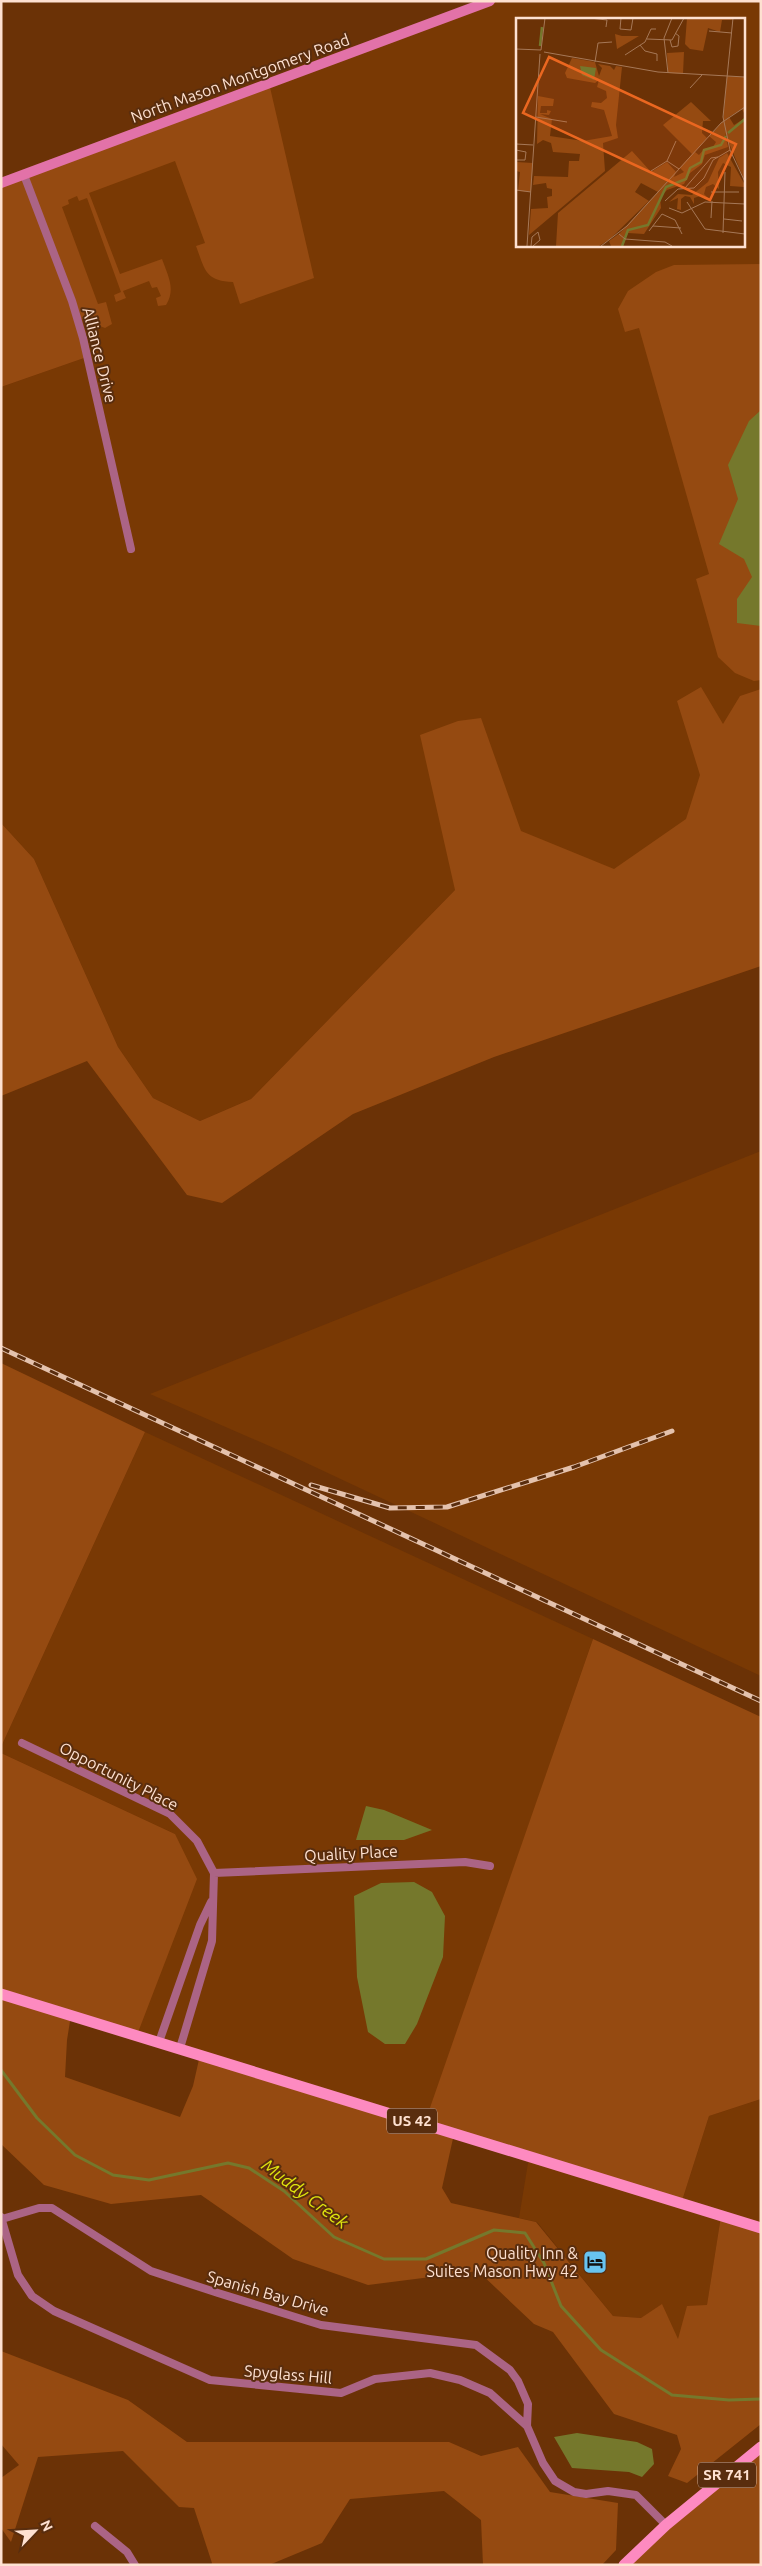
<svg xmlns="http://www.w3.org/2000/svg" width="762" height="2566" font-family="Ubuntu,sans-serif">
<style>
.built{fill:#793904;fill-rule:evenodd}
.green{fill:#954a11}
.water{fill:#75782c}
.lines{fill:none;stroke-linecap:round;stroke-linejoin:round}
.stream{stroke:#75782c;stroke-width:3}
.street{stroke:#ab6485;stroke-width:8}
.secondary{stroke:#e272a8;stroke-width:10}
.primary{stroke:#fd8ac0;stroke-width:11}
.rail-casing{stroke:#e4c2ad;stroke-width:5}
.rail{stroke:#592d0e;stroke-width:3;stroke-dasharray:9;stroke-linecap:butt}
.labels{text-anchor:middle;stroke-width:4;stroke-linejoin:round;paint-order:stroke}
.shield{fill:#592d0e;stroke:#ccab96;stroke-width:1}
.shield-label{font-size:15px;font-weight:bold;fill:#fee1d1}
.street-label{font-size:16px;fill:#fee1d1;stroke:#592d0e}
.poi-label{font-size:16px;fill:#fee1d1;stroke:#592d0e;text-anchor:end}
.water-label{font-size:18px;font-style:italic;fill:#dfe40e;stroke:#592d0e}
.inset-river{fill:none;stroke:#75782c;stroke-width:2.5}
.inset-road{fill:none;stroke:#a67857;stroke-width:1}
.view{fill:#ea6720;fill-opacity:0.15;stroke:#ea6720;stroke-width:2.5}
.inset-edge{fill:none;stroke:#fee1d1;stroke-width:2.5}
</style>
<rect width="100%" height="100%" fill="#6b3206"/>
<path class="built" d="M490 1H761V966L455 890 251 1099 200 1121 153 1098 118 1047 34 859 1 823V387L87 357 24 175ZM517 19H743V245H517Z
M761 1151V1676L283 1452 150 1394Z
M145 1432 593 1639 425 2125 137 2035 175 1834 1 1753V1747Z
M761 2099V2228L721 2216 707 2306 679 2340 641 2318 613 2316 537 2222 519 2218 529 2157 681 2204 709 2116Z"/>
<path class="green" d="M269 83 314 278 240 304 233 282C205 281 205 270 196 246L205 243 175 161 89 193 120 274 162 259C168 276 176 289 166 305L158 306 156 298 161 296 157 287 152 288 149 281 123 291 126 298 116 302 114 295 121 292 87 198 79 201 77 196 68 200 69 204 62 207 98 304 106 302 112 324 105 328 77 317 87 357 1 387V183Z
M761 264V680L754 681 735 673 718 657 696 579 709 574 639 328 625 332 618 309 628 291 656 272 674 265Z
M701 687 723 724 740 696 761 689V966L494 1057 353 1114 222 1203 187 1195 87 1061 1 1096V823L34 859 118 1047 153 1098 200 1121 251 1099 455 890 420 735 458 721 481 718 521 831 614 869 686 819 700 775 677 701Z
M1 1363 145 1432 1 1747Z
M593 1639 761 1717V2099L709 2116 681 2204 454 2134 442 2188 451 2203 536 2222 613 2316 641 2318 662 2304 678 2339 687 2306 707 2305 721 2216 761 2228V2424L687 2483 668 2476 681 2449 677 2435 614 2414 553 2332 534 2324 478 2271 368 2285 293 2259 201 2195 111 2204 44 2185 1 2144V1753L175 1834 197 1879 137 2035 71 2015 67 2040 65 2077 180 2117 193 2086 200 2055 424 2125Z
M1 2351 128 2400 187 2442H449L481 2456 518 2447 550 2492 618 2503 616 2550 602 2565H483L481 2520 444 2491 350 2499 322 2543 269 2565H211L212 2563 194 2508 179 2507 123 2451 38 2457 11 2542 1 2528V2478L19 2465 1 2444Z
M761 2447V2565H625Z"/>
<path class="water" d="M761 410V626L737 623V599L752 577 744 559 719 544 738 499 728 465 749 421Z
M366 1806 384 1810 432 1830 404 1840H356Z
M414 1882 432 1892 445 1916 443 1957 417 2024 405 2044H385L368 2032 357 1977 354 1896 381 1883Z
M577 2433 637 2442 652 2449 654 2464 642 2477 629 2472 572 2468 554 2437Z"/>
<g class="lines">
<path class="stream" d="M1 2070 37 2118 75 2155 113 2175 149 2180 228 2163 249 2168 284 2191 334 2237 384 2259H426L494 2230 525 2233 544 2263 561 2306 601 2350 672 2395 729 2400 761 2399"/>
<path class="street" d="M24 175 72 301 83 338 131 549
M22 1743 170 1814 197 1841 214 1873 212 1941 180 2048
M214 1873 465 1862 490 1866
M159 2042 200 1925 211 1902
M1 2217 18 2275 32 2296 54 2311 210 2380 341 2393 375 2379 430 2373 460 2380 490 2393 527 2426 543 2463 555 2481 574 2492 586 2494 608 2491 636 2495 666 2525
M2 2219 39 2208H52L151 2271 218 2293 321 2325 476 2345 510 2370 518 2381 528 2404 527 2426
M95 2526 127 2552 135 2565"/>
<path class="secondary" d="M1 183 490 1"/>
<path class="primary" d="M1 1994 761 2228
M624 2565 666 2525 761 2447"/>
<g class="rail-casing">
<path id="rail" d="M1 1348 761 1701
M311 1485 390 1508 447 1507 574 1467 672 1431"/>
</g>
<use href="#rail" class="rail"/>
</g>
<defs>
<g id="hotel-square" transform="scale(1.25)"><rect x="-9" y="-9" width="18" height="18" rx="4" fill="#68c4f0" stroke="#592d0e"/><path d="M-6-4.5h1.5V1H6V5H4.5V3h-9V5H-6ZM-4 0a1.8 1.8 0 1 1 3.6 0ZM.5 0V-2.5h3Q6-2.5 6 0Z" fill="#111"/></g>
</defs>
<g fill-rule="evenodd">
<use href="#hotel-square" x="595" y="2262"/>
</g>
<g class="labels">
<g class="shield">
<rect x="387" y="2108.5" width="50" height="25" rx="4"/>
<rect x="698" y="2462.5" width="58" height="25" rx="4"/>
</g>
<g class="shield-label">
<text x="412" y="2126">US 42</text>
<text x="727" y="2480">SR 741</text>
</g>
<g class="street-label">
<text transform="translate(240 78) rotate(-20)" y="6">North Mason Montgomery Road</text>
<text transform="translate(100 355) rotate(76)" y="6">Alliance Drive</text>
<text transform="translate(119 1776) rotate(27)" y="6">Opportunity Place</text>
<text transform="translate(351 1853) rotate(-3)" y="6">Quality Place</text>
<text transform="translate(268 2293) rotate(16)" y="6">Spanish Bay Drive</text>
<text transform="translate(288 2374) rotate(5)" y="6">Spyglass Hill</text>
</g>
<g class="poi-label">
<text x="578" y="2259">Quality Inn &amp;<tspan x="578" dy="18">Suites Mason Hwy 42</tspan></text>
</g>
<g class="water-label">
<text transform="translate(305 2194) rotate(37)" y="6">Muddy Creek</text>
</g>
</g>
<g transform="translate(516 18)">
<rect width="229" height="229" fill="#6b3206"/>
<path d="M171 0H215L216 2H206L204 14 192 10 187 33 174 31 169 26ZM99 16 106 18H123L101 31ZM168 34 167 56 152 55 151 35ZM56 40 79 44 83 58 86 50 82 46 94 48 98 52 100 48 106 49 100 107 102 120 87 125 89 153 13 217 15 191 32 190 31 179 36 178V171L31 170 30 165 17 167 18 158 52 159 53 143H63L64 136 37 134 35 125 27 122 21 126 22 78 38 81 37 88H25L24 95H31V92L35 93 33 97 24 96 36 101 34 118 67 123 96 118 88 92 75 89 76 84 85 85 91 80 90 73 81 69 83 62 79 65 51 60 49 55ZM211 58 229 59V97L226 91 213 99 218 107 229 100V164L209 115 212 129 189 137 186 146 174 155 168 166 151 172 144 179 145 190 128 216 112 215 107 228H95L93 223 104 215 142 174 125 165 119 174 133 183 94 221 83 228H40L42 195 116 133 135 154 151 144 160 154 158 159 168 154 164 150 176 136 147 107 175 84 195 103H187L186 115 191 120 179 134 183 137 188 131 197 129 200 124 193 118 207 103ZM211 135 229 167V173L228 169 214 168 215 149 207 145 202 154 203 171 197 166 190 169 188 176 193 181H188L187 177 178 180V186L174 179 169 178 165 181V192L161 191 162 180 153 184 162 176 176 177 192 164 203 140ZM0 144 17 145 15 174 2 173 4 154 0 153Z" fill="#954a11"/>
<path d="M64 48 80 50 78 62 66 57Z" fill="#75782c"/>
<path class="inset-river" d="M24 28 26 9M212 115 229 101M106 228 112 212 132 207 150 169 170 161 174 150 185 144 188 132 205 127 210 118"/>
<path class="inset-road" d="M74 0 91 2 90 9M105 0 104 11 115 12 117 0M217 0 207 99 214 132 229 164M193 13 216 15M131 21 156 22 168 0M154 22 156 29 162 28 163 18 159 15M124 27 129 33 141 36V43M0 31 25 32M25 32 29 0M28 34 142 54 229 59M109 37 129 24 135 11H140M79 44 82 25 96 24M152 55 148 20 156 0M174 70 186 57M20 99 51 104M0 126 17 127M0 132 10 134 9 142H0M151 143 160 123M135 153 151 143 163 151M169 170 195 140 202 139M0 172 15 174M195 174H223M149 183 162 171 178 170 188 160 197 142 214 132M171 184 189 211 229 216M153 190 166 195 189 184 229 186M195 200 196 183M208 201 226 203M137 208 165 210M133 213 146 196 159 202 166 216M207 215 209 154M103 216 109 221 149 224 156 228M11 228 24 36M15 228 16 219 22 214 24 222 17 228M85 228 111 208 205 105 229 89"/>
<path class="view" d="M33 39 220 126 194 182 7 95Z"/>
<rect width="229" height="229" class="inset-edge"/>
</g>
<rect width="762" height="2566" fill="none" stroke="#fee1d1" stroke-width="5"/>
<g transform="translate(35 2531) rotate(65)" stroke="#592d0e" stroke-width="4" paint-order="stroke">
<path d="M0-4L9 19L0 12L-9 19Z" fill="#fee1d1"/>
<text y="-8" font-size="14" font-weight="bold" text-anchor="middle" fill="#fee1d1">N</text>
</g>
</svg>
